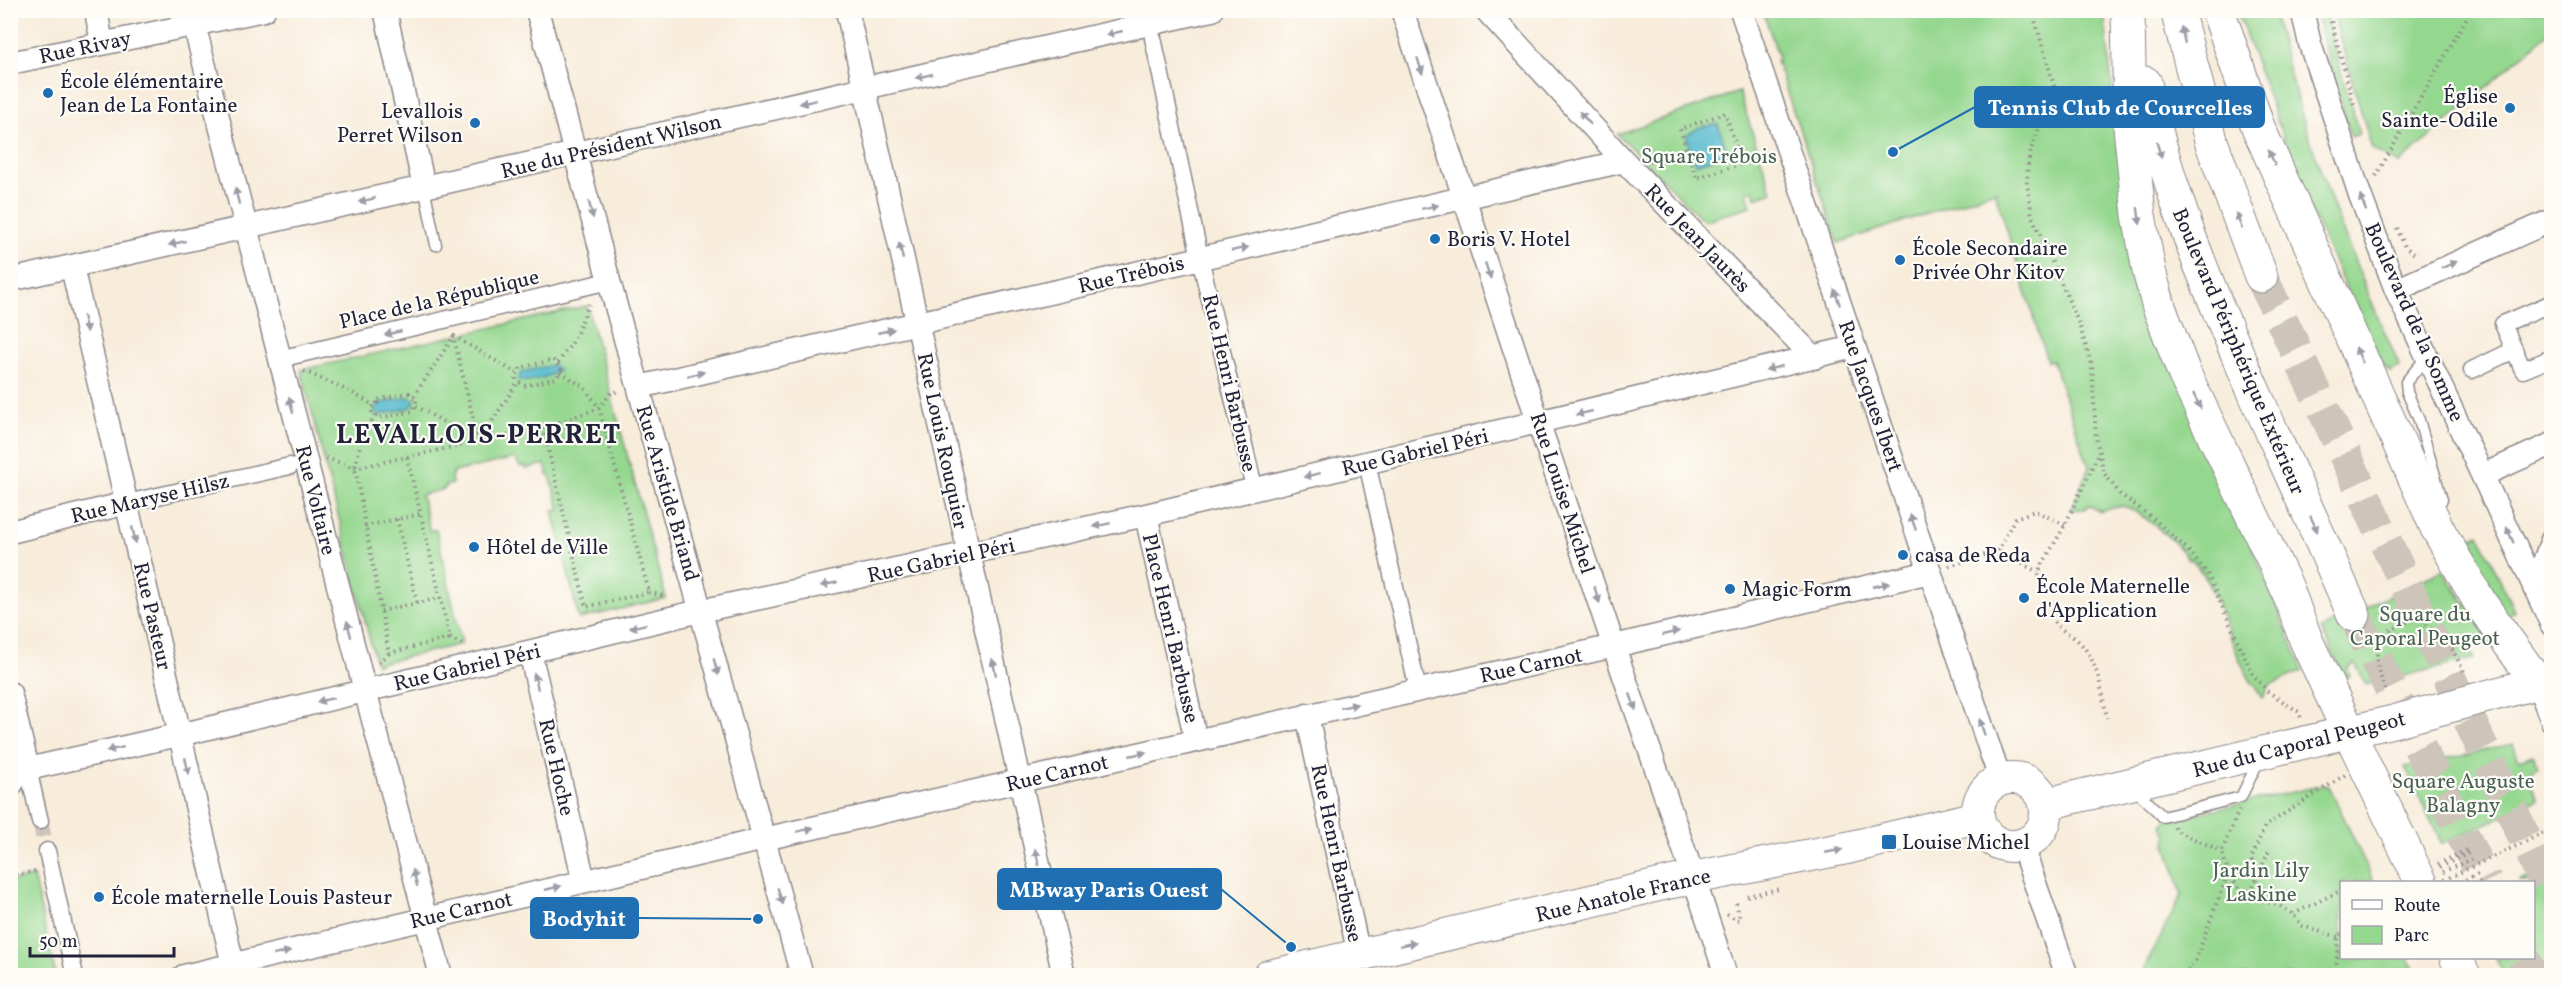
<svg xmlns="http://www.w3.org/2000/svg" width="2562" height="986" font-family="Vollkorn,serif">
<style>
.green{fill:#94d78e;stroke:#5b7c64;stroke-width:1.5}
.water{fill:#4eb7cc;stroke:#386c84;stroke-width:1.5}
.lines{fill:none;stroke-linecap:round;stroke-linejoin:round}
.pedestrian-tunnel{stroke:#cdc4ba;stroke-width:16;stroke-dasharray:16 8;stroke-linecap:butt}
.trunk-tunnel{stroke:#cdc4ba;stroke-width:33;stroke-dasharray:33 16;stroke-linecap:butt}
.service-casing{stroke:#8d878a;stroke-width:13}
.pedestrian-casing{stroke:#8d878a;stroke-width:19}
.minor-casing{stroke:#8d878a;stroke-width:25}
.secondary-casing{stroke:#8d878a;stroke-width:34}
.trunk-casing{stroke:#8d878a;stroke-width:35}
.path{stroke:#8d878a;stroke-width:4;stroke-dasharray:1.5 4.5;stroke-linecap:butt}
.service{stroke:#fff;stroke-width:10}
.pedestrian{stroke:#fff;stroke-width:16}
.minor{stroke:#fff;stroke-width:22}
.secondary{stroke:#fff;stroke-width:32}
.trunk{stroke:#fff;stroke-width:33}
.oneway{fill:#9c9ca7}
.poi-dot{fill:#1f6fb2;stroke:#fdfcf7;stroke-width:2}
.labels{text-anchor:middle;stroke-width:4.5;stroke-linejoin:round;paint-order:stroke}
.street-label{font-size:21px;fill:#22223b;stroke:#fdfcf7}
.poi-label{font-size:21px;fill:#22223b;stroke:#fdfcf7;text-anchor:start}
.park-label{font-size:21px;fill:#4a6158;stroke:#fdfcf7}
.district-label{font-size:27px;font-weight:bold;letter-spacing:1.5px;fill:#22223b;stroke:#fdfcf7}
.leader{fill:none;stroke:#1f6fb2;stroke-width:2}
.callout-dot{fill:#1f6fb2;stroke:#fdfcf7;stroke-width:2}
.callout{fill:#1f6fb2;stroke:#1f6fb2;stroke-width:2}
.callout-label{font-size:22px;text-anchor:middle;font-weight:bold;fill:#fff}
</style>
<rect width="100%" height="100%" fill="#fdfcf7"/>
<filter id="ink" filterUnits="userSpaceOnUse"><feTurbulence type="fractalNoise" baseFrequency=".0167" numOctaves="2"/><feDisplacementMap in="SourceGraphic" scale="12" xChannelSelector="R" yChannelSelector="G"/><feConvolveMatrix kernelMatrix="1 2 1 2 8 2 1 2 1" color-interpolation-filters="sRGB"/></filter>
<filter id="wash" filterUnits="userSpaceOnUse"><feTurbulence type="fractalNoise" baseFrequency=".008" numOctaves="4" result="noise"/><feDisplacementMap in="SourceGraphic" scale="24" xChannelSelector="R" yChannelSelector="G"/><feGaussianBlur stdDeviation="1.35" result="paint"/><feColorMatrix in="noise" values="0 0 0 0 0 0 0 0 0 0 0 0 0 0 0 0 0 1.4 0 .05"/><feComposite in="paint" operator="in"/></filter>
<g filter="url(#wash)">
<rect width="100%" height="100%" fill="#f8ecda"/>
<path class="green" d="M1763 11H2104L2120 162 2231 496 2303 671 2270 685 2263 698C2227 655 2226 598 2191 558L2189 560C2173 539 2146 515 2122 505L2100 512 2089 505 2084 509 2071 510 2089 467 2052 360 2047 361 1995 191 1838 243 1776 60 1779 58Z
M2237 11H2273C2303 135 2348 251 2400 367L2390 372 2376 356 2307 202Z
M2315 11H2324L2359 134 2351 137Z
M2332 11H2551V30L2399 164 2372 149Z
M1739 92 1772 192 1756 198 1754 190 1747 192 1751 206 1704 221 1617 134Z
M587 306 666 598 579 619 553 511 560 510 550 476H548L545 464 526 469V466L520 467 515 458 454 472 451 477 452 484 445 486V489L421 495 430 531 436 529 462 644 376 664 301 370Z
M2479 534 2514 611 2502 617 2460 537 2466 535 2469 539Z
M2443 570 2486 634 2467 645 2474 659 2366 685 2355 663 2347 668 2350 676 2345 678 2321 629Z
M2513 744 2519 760 2533 755 2539 767 2526 773 2538 800 2442 844 2405 767Z
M2328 784 2374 882H2342V958H2408L2417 975 2144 976V968L2182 895 2166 844 2167 835 2162 826 2168 820Z
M2551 868V975H2504L2496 958H2534V882H2519Z
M33 876 56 975H11V882Z"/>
<path class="water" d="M1718 124 1728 154 1695 164 1686 135 1700 127Z
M553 365 559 370C548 378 530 383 518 380L521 372Z
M409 397 415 400 411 407 381 415 374 412 378 404Z"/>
</g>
<g filter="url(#ink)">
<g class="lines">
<path class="pedestrian-tunnel" d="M40 821 47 851"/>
<path class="trunk-tunnel" d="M2261 276 2552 896
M2354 615 2486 882
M2523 958 2532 976"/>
<g class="service-casing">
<path id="service" d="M424 187 436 245
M2426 358 2406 382 2407 392 2419 420 2442 500
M2135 789 2163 817 2241 797 2259 760
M10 798 28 769"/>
</g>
<g class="pedestrian-casing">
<path id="pedestrian" d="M1153 38 1200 258 1253 483
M2552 303 2503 324 2523 370 2552 358
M279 359 609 281
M2472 370 2514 350
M1367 463 1418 690
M127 503 290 466
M28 769 40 821
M47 851 75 976"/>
</g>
<g class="minor-casing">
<path id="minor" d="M96 10 102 44
M385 10 424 187
M537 10 609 281 802 976
M847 10 1064 976
M1402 10C1470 218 1539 425 1609 632 1648 747 1689 860 1726 976
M1486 10 1624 161 1814 358
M1741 10 1992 756 1998 772 2007 777
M2302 10 2310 44 2360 195 2396 290 2552 625
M194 24 361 675 441 976
M10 63 264 10
M72 267 233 965
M10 280 1212 10
M2396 290 2552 220
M639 387 1624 161
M2483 475 2552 444
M1146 515 1196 741
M10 532 127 503
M2534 588 2552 540
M530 652 584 881
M2537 682 2552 721
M10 693 28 769 196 731 700 611 1146 515 1854 347
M1307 715 1359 955
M2032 840 2027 850V860L2067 976
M184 976 764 839 1614 646 1930 572"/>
</g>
<g class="secondary-casing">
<path id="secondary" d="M2349 732 2421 882
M1978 812a34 34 0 1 1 68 0a34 34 0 1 1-68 0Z
M2046 804 2395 721 2552 679
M2456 958 2465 976
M1269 976 1672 882 1847 848 1978 817"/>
</g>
<g class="trunk-casing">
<path id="trunk" d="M2128 10 2130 127 2139 215 2149 271 2159 307 2184 373 2286 586 2306 640 2349 732
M2177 10 2212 144 2261 276
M2218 10 2258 127 2437 528 2481 604 2537 682
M2145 83C2168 197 2212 297 2259 403 2291 474 2323 544 2354 615"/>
</g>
<path class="path" d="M2032 10 2055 89 2033 143 2028 163 2027 183 2032 216 2079 324 2092 365 2096 438 2104 473 2120 494 2154 519 2187 549 2207 573 2252 673 2267 691 2299 712 2301 718
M2328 10 2355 108
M1650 161 1687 149
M1742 164 1725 113 1680 129 1696 178 1762 158 1770 155
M2376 176 2471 10
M2397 228 2405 247 2416 255
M453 335 479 442
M553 360 561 369 557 378 524 386 516 380V375L520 371V368Z
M558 363 574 340 589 304
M304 371 351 392 373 405
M409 393 417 399 413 411 380 418 372 413V407L377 403 376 400Z
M414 396 454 336 516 373
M416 406 478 442
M375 415 362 437 355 468 389 653 377 664
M543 428 586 607 649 592 599 408 584 387 560 372
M479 441 518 382
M407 457 450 638 462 644
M326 458 355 468 543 428 599 408 611 393 621 391
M397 519 417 603
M365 526 421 514
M1998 551 2015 518 2035 511 2065 525
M1949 566 1998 551 2038 572
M2044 586 2038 572 2065 525 2098 455
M649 592 666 597
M381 611 440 598
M2052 616C2055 630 2072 633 2081 644 2099 663 2102 694 2107 718
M389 653 450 638
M2385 690 2377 664V644L2387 632 2418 617 2451 647 2464 671
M2239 810 2222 851 2228 873 2243 894 2280 906 2293 914 2302 926 2338 937
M2174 827 2180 833 2222 851
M2438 864 2467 850
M2440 867 2469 853
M2260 869 2253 866 2251 859 2265 826 2345 775
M2443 872 2471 859
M10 876 36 871
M2444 880 2552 829
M2460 882 2478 874
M2479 882 2482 881
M1747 896 1779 889
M2248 897 2269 851
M1727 914 1737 920 1740 919 1736 902
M2293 914 2342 890
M2185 976 2195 961 2228 873
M2336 976 2338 937 2342 934"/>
<use href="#service" class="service"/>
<use href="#pedestrian" class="pedestrian"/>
<use href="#minor" class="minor"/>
<use href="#secondary" class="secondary"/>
<use href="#trunk" class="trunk"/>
</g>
<defs><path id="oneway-solid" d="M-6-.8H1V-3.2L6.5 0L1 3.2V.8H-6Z" transform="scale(1.5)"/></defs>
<g class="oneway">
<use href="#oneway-solid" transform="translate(1114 33) rotate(167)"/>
<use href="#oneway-solid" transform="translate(2183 35) rotate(-103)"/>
<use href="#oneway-solid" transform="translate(1420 66) rotate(72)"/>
<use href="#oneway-solid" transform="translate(924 76) rotate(167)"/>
<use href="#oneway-solid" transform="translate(808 102) rotate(168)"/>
<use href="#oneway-solid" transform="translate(1585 118) rotate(-132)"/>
<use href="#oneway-solid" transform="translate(2159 150) rotate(74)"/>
<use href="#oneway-solid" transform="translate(2272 158) rotate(-114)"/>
<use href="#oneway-solid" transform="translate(237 196) rotate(-104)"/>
<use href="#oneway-solid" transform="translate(367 200) rotate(167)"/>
<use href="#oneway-solid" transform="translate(2363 203) rotate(-111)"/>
<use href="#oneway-solid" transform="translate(1430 207) rotate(-12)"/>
<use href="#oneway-solid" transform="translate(591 210) rotate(75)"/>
<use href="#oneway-solid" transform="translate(2139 216) rotate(82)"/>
<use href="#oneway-solid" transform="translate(2239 221) rotate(-110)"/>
<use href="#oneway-solid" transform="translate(177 243) rotate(167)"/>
<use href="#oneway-solid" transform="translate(1240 249) rotate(-12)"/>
<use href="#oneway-solid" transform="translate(901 251) rotate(-103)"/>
<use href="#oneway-solid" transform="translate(2449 265) rotate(-24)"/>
<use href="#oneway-solid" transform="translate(1488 271) rotate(71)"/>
<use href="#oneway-solid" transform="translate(1837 297) rotate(-109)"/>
<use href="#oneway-solid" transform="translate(85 324) rotate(77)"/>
<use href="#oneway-solid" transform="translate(886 331) rotate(-13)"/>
<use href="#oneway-solid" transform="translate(393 333) rotate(167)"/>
<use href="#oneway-solid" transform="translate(2359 355) rotate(-114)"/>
<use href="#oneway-solid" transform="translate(1774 368) rotate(167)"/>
<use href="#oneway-solid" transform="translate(696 374) rotate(-13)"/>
<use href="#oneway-solid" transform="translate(2197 401) rotate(64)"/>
<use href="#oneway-solid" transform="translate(291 405) rotate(-104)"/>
<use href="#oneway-solid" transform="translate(1584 413) rotate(167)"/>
<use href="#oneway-solid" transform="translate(1312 475) rotate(167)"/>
<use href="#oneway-solid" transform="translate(1913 522) rotate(-109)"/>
<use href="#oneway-solid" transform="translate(2314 524) rotate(66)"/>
<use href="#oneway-solid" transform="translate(1102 525) rotate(168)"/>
<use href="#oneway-solid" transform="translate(134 535) rotate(77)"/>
<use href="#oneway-solid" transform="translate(2510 535) rotate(-114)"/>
<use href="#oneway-solid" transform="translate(829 584) rotate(168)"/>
<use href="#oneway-solid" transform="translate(1881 585) rotate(-13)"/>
<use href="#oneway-solid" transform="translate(1597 595) rotate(72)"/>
<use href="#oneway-solid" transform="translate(638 626) rotate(166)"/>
<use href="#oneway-solid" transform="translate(349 629) rotate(-104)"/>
<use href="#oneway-solid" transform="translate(1671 633) rotate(-13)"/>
<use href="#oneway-solid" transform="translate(716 667) rotate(74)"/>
<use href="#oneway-solid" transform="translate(994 667) rotate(-103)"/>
<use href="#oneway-solid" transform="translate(536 681) rotate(-103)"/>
<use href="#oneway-solid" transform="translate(325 700) rotate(167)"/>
<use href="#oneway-solid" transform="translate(1633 702) rotate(71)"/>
<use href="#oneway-solid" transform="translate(1349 706) rotate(-13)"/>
<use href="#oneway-solid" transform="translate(1982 727) rotate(-108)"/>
<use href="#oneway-solid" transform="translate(115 749) rotate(168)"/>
<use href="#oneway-solid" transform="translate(1138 754) rotate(-13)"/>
<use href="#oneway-solid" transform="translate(187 766) rotate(77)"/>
<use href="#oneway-solid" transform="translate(805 830) rotate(-12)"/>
<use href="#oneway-solid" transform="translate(1834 851) rotate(-11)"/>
<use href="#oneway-solid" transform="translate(1037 857) rotate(-103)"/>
<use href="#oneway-solid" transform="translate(415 878) rotate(-105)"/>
<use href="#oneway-solid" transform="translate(553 888) rotate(-13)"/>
<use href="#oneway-solid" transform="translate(780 896) rotate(74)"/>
<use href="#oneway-solid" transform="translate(1408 944) rotate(-13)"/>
<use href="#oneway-solid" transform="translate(282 953) rotate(-14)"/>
</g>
</g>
<g class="poi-dot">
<circle cx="48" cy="93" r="6"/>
<circle cx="2510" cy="108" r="6"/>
<circle cx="475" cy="123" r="6"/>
<circle cx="1435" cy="239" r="6"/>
<circle cx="1900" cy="260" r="6"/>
<circle cx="474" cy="547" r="6"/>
<circle cx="1903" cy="555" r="6"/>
<circle cx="1730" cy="589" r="6"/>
<circle cx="2024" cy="598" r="6"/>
<rect x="1881" y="834" width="16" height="16" rx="3"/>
<circle cx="99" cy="897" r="6"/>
</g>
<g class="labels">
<g class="street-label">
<text transform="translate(85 47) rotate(-12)" y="7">Rue Rivay</text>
<text transform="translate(611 146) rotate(-13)" y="7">Rue du Président Wilson</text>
<text transform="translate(1698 238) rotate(46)" y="7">Rue Jean Jaurès</text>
<text transform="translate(1131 274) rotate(-13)" y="7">Rue Trébois</text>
<text transform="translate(439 299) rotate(-13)" y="7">Place de la République</text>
<text transform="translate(2415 322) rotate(66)" y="7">Boulevard de la Somme</text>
<text transform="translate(2239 351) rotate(67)" y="7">Boulevard Périphérique Extérieur</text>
<text transform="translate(1230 383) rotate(77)" y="7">Rue Henri Barbusse</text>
<text transform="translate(1871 396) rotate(71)" y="7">Rue Jacques Ibert</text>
<text transform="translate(943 441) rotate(78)" y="7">Rue Louis Rouquier</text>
<text transform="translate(1415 452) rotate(-13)" y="7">Rue Gabriel Péri</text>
<text transform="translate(668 493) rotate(74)" y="7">Rue Aristide Briand</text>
<text transform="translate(1563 493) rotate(72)" y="7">Rue Louise Michel</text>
<text transform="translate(150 498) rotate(-13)" y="7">Rue Maryse Hilsz</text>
<text transform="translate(316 500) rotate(76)" y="7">Rue Voltaire</text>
<text transform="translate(941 560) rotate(-12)" y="7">Rue Gabriel Péri</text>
<text transform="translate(153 616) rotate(77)" y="7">Rue Pasteur</text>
<text transform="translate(1171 628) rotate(77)" y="7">Place Henri Barbusse</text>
<text transform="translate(1531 665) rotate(-12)" y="7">Rue Carnot</text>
<text transform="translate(467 667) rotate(-13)" y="7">Rue Gabriel Péri</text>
<text transform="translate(2299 744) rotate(-14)" y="7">Rue du Caporal Peugeot</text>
<text transform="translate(557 767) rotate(77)" y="7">Rue Hoche</text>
<text transform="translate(1057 773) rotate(-13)" y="7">Rue Carnot</text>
<text transform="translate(1337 853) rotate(78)" y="7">Rue Henri Barbusse</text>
<text transform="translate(1623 895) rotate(-13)" y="7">Rue Anatole France</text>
<text transform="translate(461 910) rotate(-13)" y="7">Rue Carnot</text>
</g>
<g class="poi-label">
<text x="60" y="88">École élémentaire<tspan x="60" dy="24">Jean de La Fontaine</tspan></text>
<text x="2498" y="103" text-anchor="end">Église<tspan x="2498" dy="24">Sainte-Odile</tspan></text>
<text x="463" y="118" text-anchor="end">Levallois<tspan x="463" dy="24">Perret Wilson</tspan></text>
<text x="1447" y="246">Boris V. Hotel</text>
<text x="1912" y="255">École Secondaire<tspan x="1912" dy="24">Privée Ohr Kitov</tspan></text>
<text x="486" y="554">Hôtel de Ville</text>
<text x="1915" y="562">casa de Reda</text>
<text x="2036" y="593">École Maternelle<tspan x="2036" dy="24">d'Application</tspan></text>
<text x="1742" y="596">Magic Form</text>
<text x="1902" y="849">Louise Michel</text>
<text x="111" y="904">École maternelle Louis Pasteur</text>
</g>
<g class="park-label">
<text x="1709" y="163">Square Trébois</text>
<text x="2425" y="621">Square du<tspan x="2425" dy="24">Caporal Peugeot</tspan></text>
<text x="2463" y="788">Square Auguste<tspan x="2463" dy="24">Balagny</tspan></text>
<text x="2261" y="877">Jardin Lily<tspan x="2261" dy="24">Laskine</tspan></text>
</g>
<g class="district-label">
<text x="479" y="443">LEVALLOIS-PERRET</text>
</g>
</g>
<path class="leader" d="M1893 152L1975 107M1291 947L1221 889M758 919L638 918"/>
<g class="callout-dot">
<circle cx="1893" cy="152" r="6"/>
<circle cx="1291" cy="947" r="6"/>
<circle cx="758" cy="919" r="6"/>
</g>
<g class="callout">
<rect x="1975" y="87" width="289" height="40" rx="6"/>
<rect x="998" y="869" width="223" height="40" rx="6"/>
<rect x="531" y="898" width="107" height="40" rx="6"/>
</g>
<g class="callout-label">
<text x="2120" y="115">Tennis Club de Courcelles</text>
<text x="1109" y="897">MBway Paris Ouest</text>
<text x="584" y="926">Bodyhit</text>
</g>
<rect width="2562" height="986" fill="none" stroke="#fdfcf7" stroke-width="36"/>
<rect x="2340" y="881" width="195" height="78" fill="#fdfcf7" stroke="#a5a5ac" stroke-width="1.5"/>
<rect x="2352" y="900" width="30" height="9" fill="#ffffff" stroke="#a5a5ac" stroke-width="1.5"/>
<text x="2394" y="911" font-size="18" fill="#22223b">Route</text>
<rect x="2352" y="926" width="30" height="18" fill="#94d78e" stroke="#a5a5ac" stroke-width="1.5"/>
<text x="2394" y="941" font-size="18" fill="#22223b">Parc</text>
<path d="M30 947v9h144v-9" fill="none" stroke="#22223b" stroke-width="3"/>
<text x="39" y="947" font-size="18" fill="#22223b" stroke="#fdfcf7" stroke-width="4.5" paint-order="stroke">50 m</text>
</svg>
